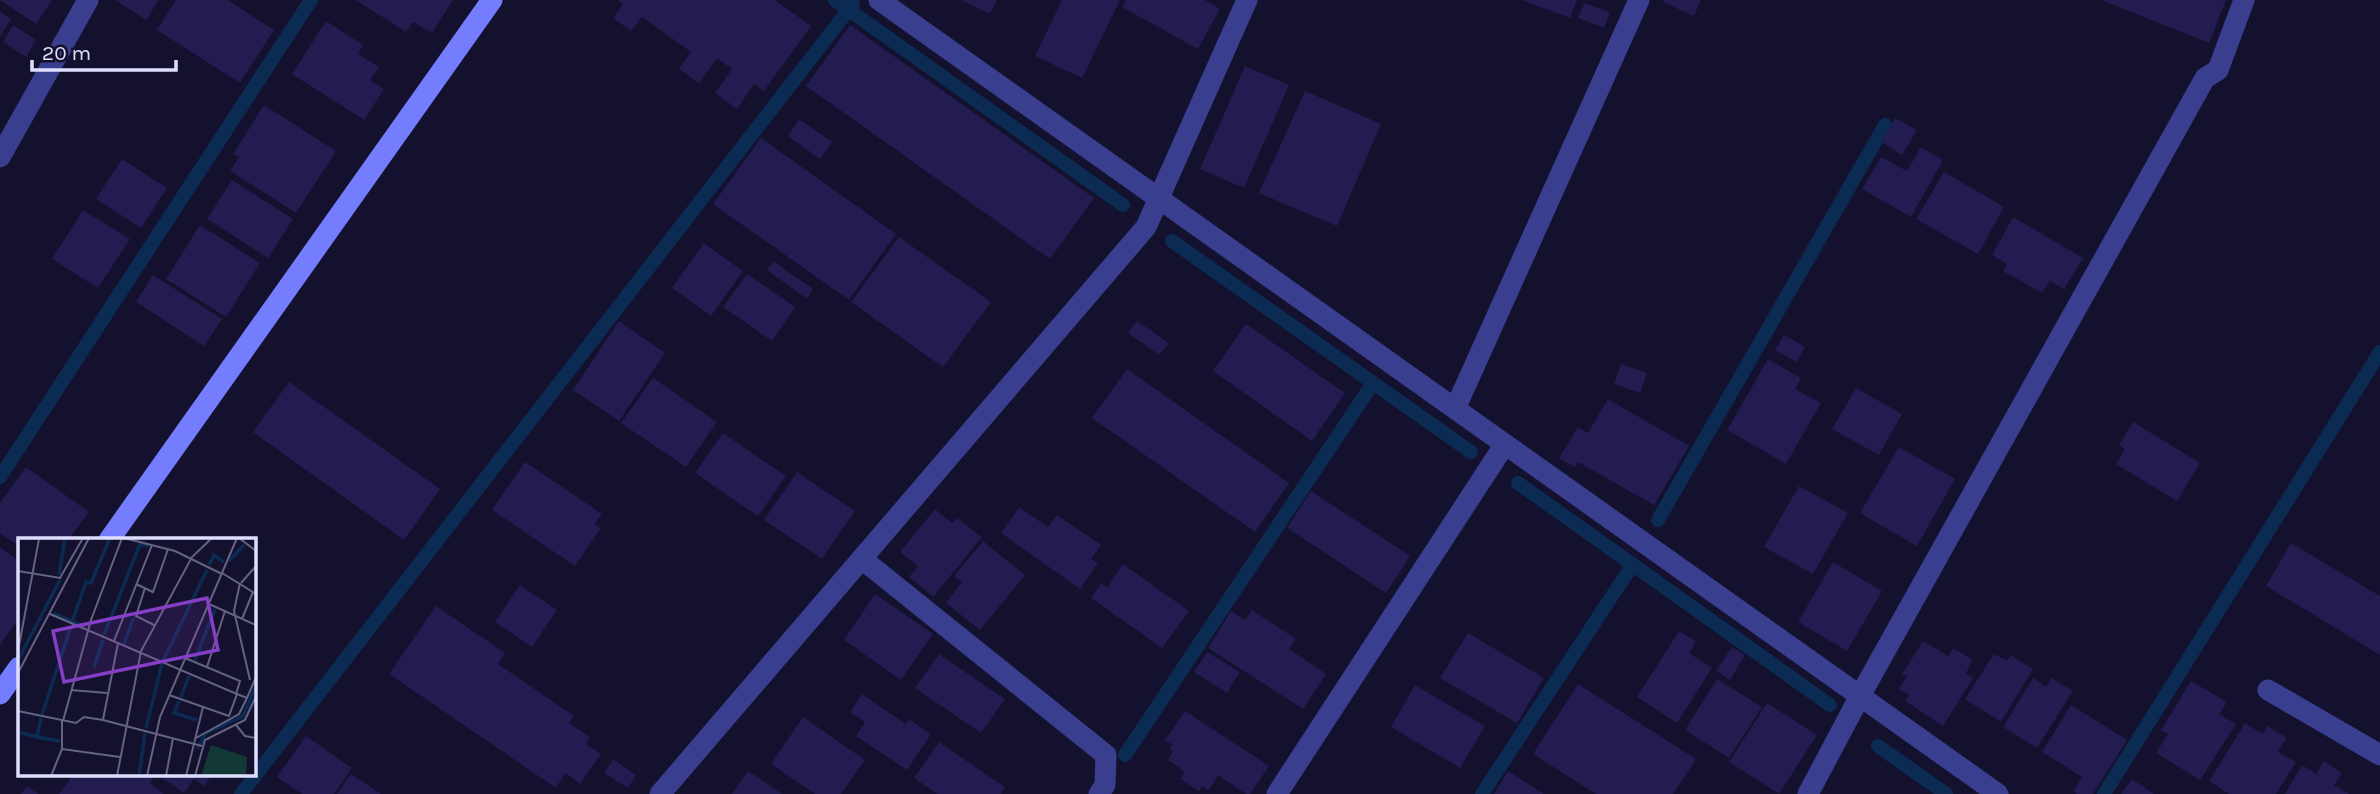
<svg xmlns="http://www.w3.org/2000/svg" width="2380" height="794" font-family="Karla,sans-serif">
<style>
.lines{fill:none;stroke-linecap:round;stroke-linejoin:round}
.stream{stroke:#0b2b53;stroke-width:14}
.building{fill:#221c50}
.lane{stroke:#3a3e8f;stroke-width:21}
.street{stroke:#3a3e8f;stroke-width:21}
.secondary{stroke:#757dff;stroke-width:21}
.inset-river{fill:none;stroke:#0b2b53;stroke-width:3.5}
.inset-road{fill:none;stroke:#656382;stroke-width:2}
.view{fill:#853ec5;fill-opacity:0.15;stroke:#853ec5;stroke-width:3.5}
.inset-edge{fill:none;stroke:#dfdeff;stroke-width:3.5}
</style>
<rect width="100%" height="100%" fill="#13112e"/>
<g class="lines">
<path class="stream" d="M835 0 1123 205
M1172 241 1471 452
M0 477 311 0
M1518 483 1830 705
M1658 520 1885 125
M1878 746 1946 794
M1125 755 1373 383
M241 794 853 4
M1482 794 1633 564
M2104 794 2380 352"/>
</g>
<path class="building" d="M0 0H52L36 24Z
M115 0H159L146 20Z
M176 0H228L274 30 240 83 157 30Z
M356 0H453L432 33 413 22 406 32Z
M618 0H775L811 26 764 91 754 84 737 109 715 93 732 69 717 58 699 83 679 69 691 52 642 17 631 31 613 18 623 4Z
M961 0H997L990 14Z
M1062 0H1120L1082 78 1035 56Z
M1126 0H1205L1220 9 1198 49 1122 7Z
M1522 0H1577L1570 18Z
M1664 0H1701L1694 16 1663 2Z
M2101 0H2226L2209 43Z
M1584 3 1610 12 1604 28 1578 18Z
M0 11 11 19 0 37Z
M326 21 363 45 358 54 379 67 370 80 384 89 364 120 292 74Z
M13 25 36 40 26 57 3 42Z
M850 25 1094 198 1050 259 806 86Z
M1245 66 1289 85 1244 188 1200 169Z
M1305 91 1381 124 1337 226 1259 193Z
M264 105 336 151 296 213 230 171 239 157 233 154Z
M1895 118 1917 130 1902 155 1882 142Z
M799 119 832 142 820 159 788 136Z
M761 138 896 234 849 300 713 204Z
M1921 147 1943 160 1911 217 1862 189 1881 157 1907 171Z
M122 159 167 188 141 228 96 199Z
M1944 172 2004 207 1978 254 1916 219Z
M232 180 293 219 268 258 207 219Z
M83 210 130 239 98 288 52 259Z
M2013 217 2083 258 2064 289 2050 281 2042 293 2003 271 2007 264 1992 255Z
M200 225 260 263 226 317 166 279Z
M899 237 991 302 943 367 851 302Z
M704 243 743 271 711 316 672 288Z
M773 261 813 289 807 299 767 270Z
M747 274 795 307 772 341 723 307Z
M153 275 222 319 204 346 136 302Z
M619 321 665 353 619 421 573 390Z
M1137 321 1169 343 1159 355 1128 333Z
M1246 324 1345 393 1312 441 1213 371Z
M1784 335 1805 347 1796 362 1775 350Z
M1768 359 1801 378 1795 389 1821 403 1786 464 1727 430Z
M1621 364 1647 373 1640 393 1614 384Z
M1127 369 1289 483 1255 532 1092 418Z
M653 378 717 422 686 467 621 423Z
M289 382 440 489 404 540 253 432Z
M1856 388 1902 414 1879 455 1832 429Z
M1608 399 1689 446 1654 505 1578 462 1575 467 1559 458 1578 427 1588 433Z
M2133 422 2200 463 2177 501 2116 464 2125 449 2119 445Z
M723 433 786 476 758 516 695 473Z
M1899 447 1955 479 1917 546 1860 513Z
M525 462 602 514 594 524 601 528 575 566 492 510Z
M26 467 89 512 68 540H19V546L0 533V503Z
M797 472 855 511 822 559 764 520Z
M1799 486 1848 513 1813 574 1764 547Z
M1311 491 1410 556 1386 593 1287 528Z
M1019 507 1048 527 1057 515 1101 545 1091 559 1098 563 1080 589 1001 533Z
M935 509 952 523 957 518 982 537 933 597 909 577 918 566 900 552Z
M983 541 1025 575 980 630 946 603 962 582 954 576Z
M2291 543 2380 596V655L2266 586Z
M0 547 19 561V618L0 645Z
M1833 562 1882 591 1847 651 1798 622Z
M1123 564 1189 611 1162 648 1091 598 1101 583 1107 588Z
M520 585 557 610 532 647 495 622Z
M875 594 933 634 901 680 844 640Z
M436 606 505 653 498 664 574 716 569 723 590 737 586 744 601 754 580 784 565 773 556 788 389 674Z
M1252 610 1296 639 1289 649 1326 674 1303 709 1208 648 1231 611 1245 620Z
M1679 631 1696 641 1689 653 1712 668 1677 723 1637 697Z
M1468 633 1544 678 1517 723 1440 678Z
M1923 641 1948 656 1953 648 1973 660 1966 673 1973 678 1943 726 1905 701 1909 695 1899 689 1907 676 1902 674Z
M1732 647 1745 655 1730 680 1716 671Z
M1207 652 1240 672 1227 693 1194 672Z
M939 654 1005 699 981 733 915 688Z
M1994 654 2007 661 2011 655 2033 669 2001 722 1965 699Z
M2033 678 2046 687 2051 678 2073 691 2037 748 2003 727Z
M1717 679 1762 707 1729 758 1685 730Z
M2191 681 2227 702 2219 714 2236 724 2200 780 2156 753 2168 734 2161 730Z
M1578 684 1696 759 1673 794H1596L1533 754Z
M1415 685 1485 726 1460 768 1391 727Z
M862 694 906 724 909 719 931 734 907 770 856 736 865 722 850 712Z
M1767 703 1817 735 1779 794 1729 762Z
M2071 705 2127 740 2093 794H2077L2073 792 2082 777 2042 752Z
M1185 711 1269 766 1250 794H1246L1218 775 1209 790 1202 786 1199 791 1180 779 1185 772 1168 760 1173 751 1170 749 1172 745 1165 740Z
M803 717 865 760 841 794H815L771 764Z
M2245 723 2263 734 2267 726 2287 738 2278 752 2296 762 2276 794H2229L2209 781Z
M306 736 352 768 334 794H302L277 777Z
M939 742 1005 787 1001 794H937L914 778Z
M613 759 636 775 628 788 604 773Z
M2324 761 2342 773 2334 785 2349 794H2285L2302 765 2316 774Z
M748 771 782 794H732Z
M1508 771 1544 794H1494Z
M351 774 381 794H337Z
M73 775H151L154 777 150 784 164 794H59Z
M158 775H212L204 786 194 779 184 793Z
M2132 779 2154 794H2121Z
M27 786 38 794H21Z"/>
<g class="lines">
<path class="lane" d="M2268 690 2380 755"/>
<path class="street" d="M879 0 1998 794
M0 157 88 0
M1455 409 1639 0
M862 559 1106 755 1105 785 1099 794
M660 794 1146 227 1247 0
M1277 794 1505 444
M1808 794 1860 696 2205 78 2218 70 2244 0"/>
<path class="secondary" d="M109 540 492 0
M0 694 19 667"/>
</g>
<g transform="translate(18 538)">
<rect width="238" height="238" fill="#13112e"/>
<path d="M193 207 229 219 228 238H183Z" fill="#133934"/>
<path class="inset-river" d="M211 23 226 7M191 27 196 17 206 24M41 37 47 0M35 75 68 89M54 84 68 44 73 45 92 0M86 97 122 6 130 8M106 106 116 79M0 122 42 42M177 122 197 71M145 123 189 32M76 129 85 102M163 159 171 138M161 163 156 175 179 182M24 177 53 88M128 190 144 126M0 194 19 199 23 180M19 199 42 203M179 211 188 195 225 178 238 148M121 238 127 195"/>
<path class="inset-road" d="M106 0 157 13 204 36M221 0 238 13M0 33 42 40 65 0M204 35 238 56M222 45 216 73 232 142M223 45 238 28M118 46 135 54 150 11M127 50 118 78 136 87M191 66 238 87M32 76 219 156 211 178 151 157M224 81 235 54M96 103 134 7M0 113 21 1M167 120 222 143 218 156M189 129 207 73M53 152 89 155M0 156 1 133 71 0M219 156 229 160 238 139M0 173 58 185 66 179 85 182 184 208M85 182 100 105M45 183 73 82 104 0M218 187 227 198 238 200M178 200 221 176 229 160M44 211 102 219M33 238 44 211V183M99 238 123 113 174 19 194 0M129 238 142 179 219 0M148 238 155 200M168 238 185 169M177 238 187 202 227 182 238 158"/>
<path class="view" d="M189 60 200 112 46 144 35 93Z"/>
<rect width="238" height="238" class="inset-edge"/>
</g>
<path d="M32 60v10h144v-10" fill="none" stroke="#dfdeff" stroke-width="3.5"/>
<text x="42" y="60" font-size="21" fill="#dfdeff" stroke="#13112e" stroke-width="5" paint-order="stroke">20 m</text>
</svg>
